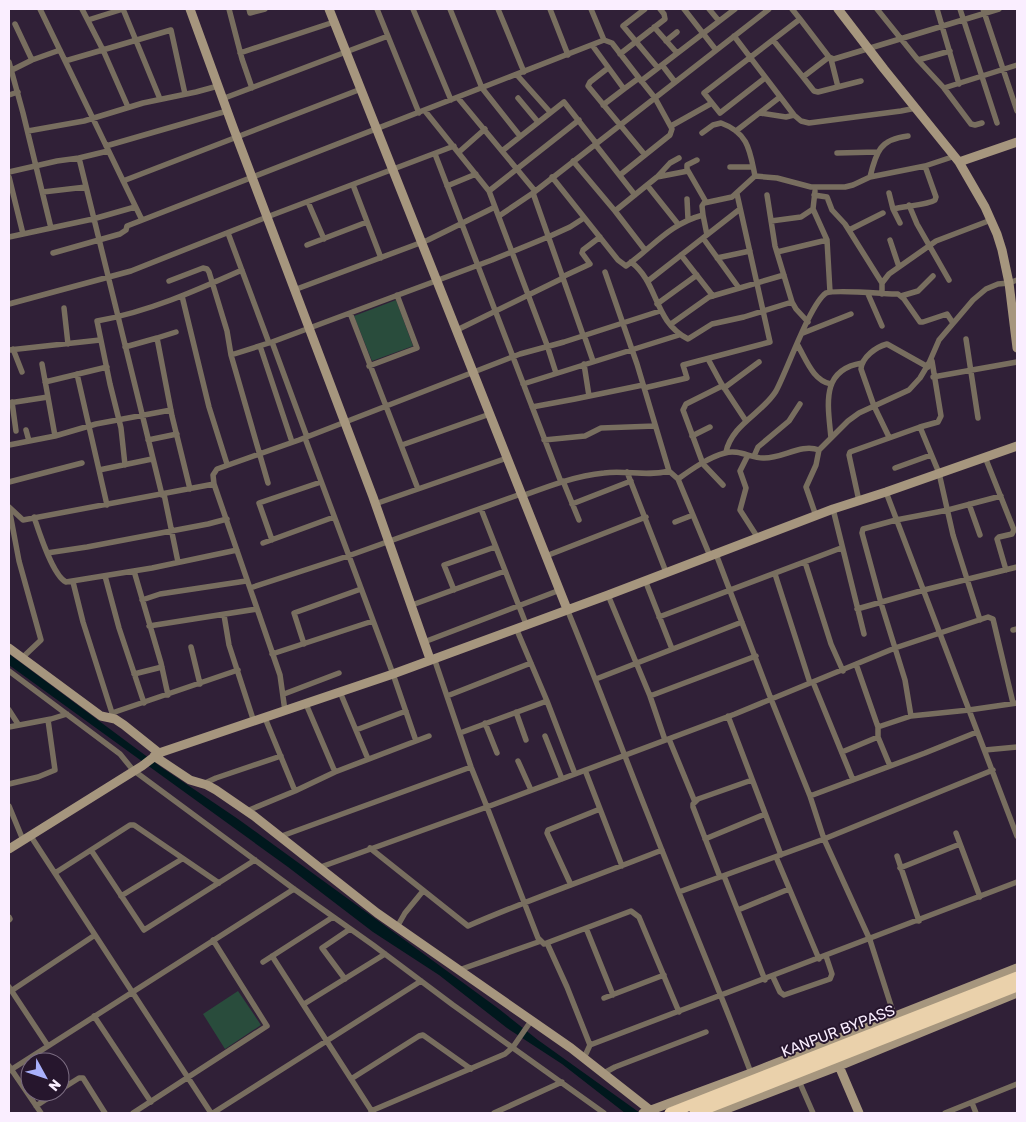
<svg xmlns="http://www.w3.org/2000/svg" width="1026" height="1122" font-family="Rubik,sans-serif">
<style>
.green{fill:#294c3c}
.water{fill:#00181d}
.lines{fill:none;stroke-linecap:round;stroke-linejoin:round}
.street{stroke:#786e5f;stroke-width:5.5}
.secondary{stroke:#a6967e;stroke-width:9}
.highway{stroke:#ead1ab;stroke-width:11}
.labels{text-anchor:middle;stroke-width:4;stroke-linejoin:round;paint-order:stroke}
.street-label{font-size:15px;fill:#faeeff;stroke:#26162d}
</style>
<rect width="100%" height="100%" fill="#302037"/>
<path class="green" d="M396 300 413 346 372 361 354 316Z
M238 991 261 1025 225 1049 203 1014Z"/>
<path class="water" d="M9 654 161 767 238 819 406 941 499 1009 538 1040 640 1113H625L562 1064 507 1028 439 975 373 932 288 867 9 665Z"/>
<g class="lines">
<path class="street" d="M40 9 142 220
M82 9 103 50 128 107
M123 9 160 99
M229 9 242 59 252 88
M249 9 250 13 265 9
M377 9 419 113
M413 9 451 100
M450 9 482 88 520 136
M498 9 524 72
M550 9 568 55
M645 9 623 26 658 68
M684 9 716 50
M709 9 719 21
M877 9 918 60 944 88
M937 9 959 84
M960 9 997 123
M983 9 1017 111
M800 19 829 57 834 59 999 9
M88 20 123 9
M15 24 32 60
M654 27 677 53
M734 36 794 115 801 121 809 123 901 111 916 108
M604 40 612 43 639 78
M773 40 803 77 829 57
M666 41 677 32
M592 45 624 89 639 78 655 98 672 129 670 135 620 175
M240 53 334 22
M620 54 665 19 664 14 660 9
M831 59 838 87
M918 60 950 51
M65 61 171 30 185 94
M9 62 23 113 51 228
M662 65 675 82
M608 68 590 82 588 86 645 155
M12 70 32 60 60 50
M517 75 550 112
M803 77 814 91 818 92 861 81
M641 81 735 9
M9 95 18 92
M458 98 535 191
M518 98 538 122
M222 99 388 36
M712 103 704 93 800 19 792 9
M603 105 624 89
M425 111 489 191 547 345 556 373
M760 113 786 117 794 115
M982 123 975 125 971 124 944 88 1017 65
M671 126 712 103 720 113 765 78
M28 131 84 121 143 103 196 92 218 86
M736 131 780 97
M702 133 713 125 721 123C749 133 750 152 755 176
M595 144 635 195
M106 146 227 111
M502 151 564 102 596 143
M459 152 485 129
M837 153 877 152
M435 154 561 482
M79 158 162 495
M697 160 687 165V169L706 202
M573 161 615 211
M730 167H753
M9 172 57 161 79 158 108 151
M658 176 670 163 679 158
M9 177 23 234
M552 177 618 260 626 266C653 247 669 224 703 215L702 206 704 203 732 197 755 176 777 178 811 187H845L853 185 870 177 925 166 955 156
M870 177C876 152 880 139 908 136
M123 181 361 89
M353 185 381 258
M647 185 678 224
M447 186 476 174
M489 191 579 120
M815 191 813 209 827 240 830 292
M43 192 86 187
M889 193 893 209 900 223
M814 195 827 197 832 210 845 224 882 283
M687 199 688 219
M308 202 324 239
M909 205 917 224 949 280
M893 209C904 206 928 205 935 200L936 197 925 166
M703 215 707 235
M499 216 533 193
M771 221 801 217 813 209
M849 230 883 213
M228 233 269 343
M9 237 93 219 135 207
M703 238 739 288
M890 240 899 267
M307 245 367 222
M645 250 615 211 657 177 688 171
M777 252 827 240
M53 253 120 234 126 230 127 226 604 40 591 9
M681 255 713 296
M717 258 750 251
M631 262C659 283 653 321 688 339L712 324 744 317 792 302 775 246 767 195
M605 272 637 364 669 471 678 479 710 556
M562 277 590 264 582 253 583 250 600 237
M169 281 203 268 207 269 209 272 227 331 231 355 268 483
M648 281 740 209
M294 290 428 240 495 207
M868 294 882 326
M882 294V283L889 274 936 241 991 220
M182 296 209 407 227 464
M901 296 918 291 933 276
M792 302 796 309 808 322
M9 304 131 271 267 217 454 146
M657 304 697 275
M64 308 68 344
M350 313 418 489
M671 324 709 297 784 275
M457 330 563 278
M803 333 851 314
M583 335 533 193 769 9
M584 335 593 361
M157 338 176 332
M966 339 978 418
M272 342 307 437
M797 344C806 359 813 381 831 384
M260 346 292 442
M125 347 157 338 172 416 190 489
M13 349 22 372
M9 350 100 340
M231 355 272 342 492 260 548 237 570 227 584 218
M708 359 721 383 746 421
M932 361 941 416 938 422 920 427 939 473 953 535 980 620
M42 364 55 436
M584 364 589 396
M369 366 417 348 397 295
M77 374 107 505
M933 377 1017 362
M45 382 107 367
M523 384 679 335
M722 386 686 404 683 410 703 464 723 485
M644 388 687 378 683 365 770 342 737 194
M724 388 759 362
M12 402 16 431
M9 403 48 397
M532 407 575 399 643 385
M26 430 29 441
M692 436 710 427
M889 437 874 406 861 369C862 357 876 347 887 344L928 367
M305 438 393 674 416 741
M831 438C828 405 820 370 862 363
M148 440 177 434
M544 440 585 436 601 428 655 426
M9 445 55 436 96 424 171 410
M402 445 490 414
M726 452C732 424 763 413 776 391 787 371 810 304 826 293 833 289 887 294 898 294L904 299 920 322H923L947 314 953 323
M748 455 740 471 746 488 740 510 758 538
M754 456 758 447 789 421 800 404
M985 457 1014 530 1012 534 999 537 997 539 1006 570
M125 465 121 428 110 384 97 321C148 312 195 291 242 270
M895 468 931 455
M99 470 152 459
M627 472 666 572
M678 479C692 469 709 457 725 453 738 449 751 458 763 458 782 459 801 443 819 450
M563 481 579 520
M9 482 82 463
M886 492 1017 836
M164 494 178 562
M522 496C549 486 575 476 604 473 626 470 647 477 669 471
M859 501 849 455 850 452 920 427
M375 504 507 458
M572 504 631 481
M969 504 980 535
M9 507 23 520 214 484
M9 508 19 561 41 640 22 658
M481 509 526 624
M833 509 864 634
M816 516 806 487 816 465 819 450 848 421 859 413 909 390 920 378 929 363 939 340 973 300 986 289 998 284 1009 283 1017 280
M34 517C39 532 53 576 66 582L152 568 237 550
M675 522 693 515
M272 540 259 503 321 482
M263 543 334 517
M47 553 87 547 208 524 227 519
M716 554 771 699 810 796 824 839 870 940 894 1015
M546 556 646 517
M805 562 831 644 843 671
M134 571 161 663 168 695
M775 574 810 683
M105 576 119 628 144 703
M645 580 672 649
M73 582 83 622 112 713
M250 588 348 556 521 494
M454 590 444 565 495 547
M608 595 650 696 665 740
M142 600 160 594 246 581
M412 605 505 571
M567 609C596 679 622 750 650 820 683 905 719 988 751 1073
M857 609 924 590 1017 567
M224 615 229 645 254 722
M659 617 841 548
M149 626 257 609
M1013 630 1017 629
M424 642 560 590
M304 644 294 613 361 589
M191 647 200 684
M272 654 373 621
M856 664 878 727V737L890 766
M9 671 120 754 133 770 294 889 373 945 453 1005 604 1113
M134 674 162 667
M596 679 742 622
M813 682 853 780
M340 692 368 759
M284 694 339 673
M447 696 531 663
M650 696 756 656
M547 701 575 774
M306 704 335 772
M9 710 18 724
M285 711 280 675 214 484 213 475 217 469 299 440 520 354 564 342 660 311
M516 712 526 740
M728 716 781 855
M911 716 905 680 881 603 862 533 863 529 896 520 948 510 1001 496
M111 718 112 713 238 670
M265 718 295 791
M485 723 497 753
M9 727 51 719 67 714
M878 727 911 716 969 710 1017 703
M356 730 406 711
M460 733 547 701 516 628
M545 736 562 779
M669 739 695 802
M985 750 1017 747
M842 752 878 737
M518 761 531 790
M585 770 622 866
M9 784 38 777 55 770 48 720
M203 784 216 778 281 756
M810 796 925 753 977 732
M9 806 23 840
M247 811 295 791 335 772 429 736
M956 833 980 897
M30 835 211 1113
M279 837 471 767
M705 839 765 814
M370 848 468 926C532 898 597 876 662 850
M91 850 144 930 255 860
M897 856 919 921
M776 857 819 959
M318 868 487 807 471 767 434 658
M900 868 960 844
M55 873 130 825H134L219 883
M724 876 765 980
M720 877 693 807V804L698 799 752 780
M571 885 547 833 548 830 600 809
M679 892 824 839 993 770
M121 896 182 859
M738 910 789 889
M9 917 10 919 9 920
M397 927 405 913 423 891
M586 928 613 995
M547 943 567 987 590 1045
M272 956 373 1113
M263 962 333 917
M459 970 541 941
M773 977 780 992 784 995 830 979 832 974 826 956
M345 979 322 948 350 929
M9 987 48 1046
M11 991 95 935
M604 998 664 975
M304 1004 385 954
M679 1012 639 917 631 911 544 944 538 938 487 807 735 714 895 648 988 617 993 619 1013 703
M94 1016 151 1102
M584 1058 590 1045 1017 882
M9 1066 41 1113
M9 1071 294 889
M604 1073 615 1067 706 1032
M351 1079 419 1036 423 1035 471 1069
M799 1081 813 1113
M60 1090 79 1078H83L105 1113
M972 1103 976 1113
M36 1106 57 1092
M371 1111 505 1054 513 1047 531 1021
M133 1113 267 1026 213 940
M213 1113 421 981
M494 1113 562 1082
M945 1113 1017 1084"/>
<path class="secondary" d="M190 9 233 127 373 497 430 659
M329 9 567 609
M838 9 884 69 959 162 985 207 997 234 1002 250 1009 283 1017 348
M959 162 1017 142
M9 648 101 716 115 719 124 725 159 753
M154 756 190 780 207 785 216 790 254 816 377 913 571 1048 650 1110
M9 849 142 766 159 753 393 674 608 595 833 509 886 492 1017 446
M839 1066 859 1113
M643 1113 751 1073 1017 968
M716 1113 839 1066 1017 993"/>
<path class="highway" d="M670 1113 1017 977
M695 1113 1017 986"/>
</g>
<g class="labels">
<g class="street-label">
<text transform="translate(838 1031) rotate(-21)" y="5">KANPUR BYPASS</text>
</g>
</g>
<rect width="1026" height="1122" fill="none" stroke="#faeeff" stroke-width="20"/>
<g transform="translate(45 1077) rotate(130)"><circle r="24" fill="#26162d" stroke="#7b6c81"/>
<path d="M0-4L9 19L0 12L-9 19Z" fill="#a9b0fc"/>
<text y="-8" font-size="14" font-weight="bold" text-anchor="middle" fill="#faeeff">N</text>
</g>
</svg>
